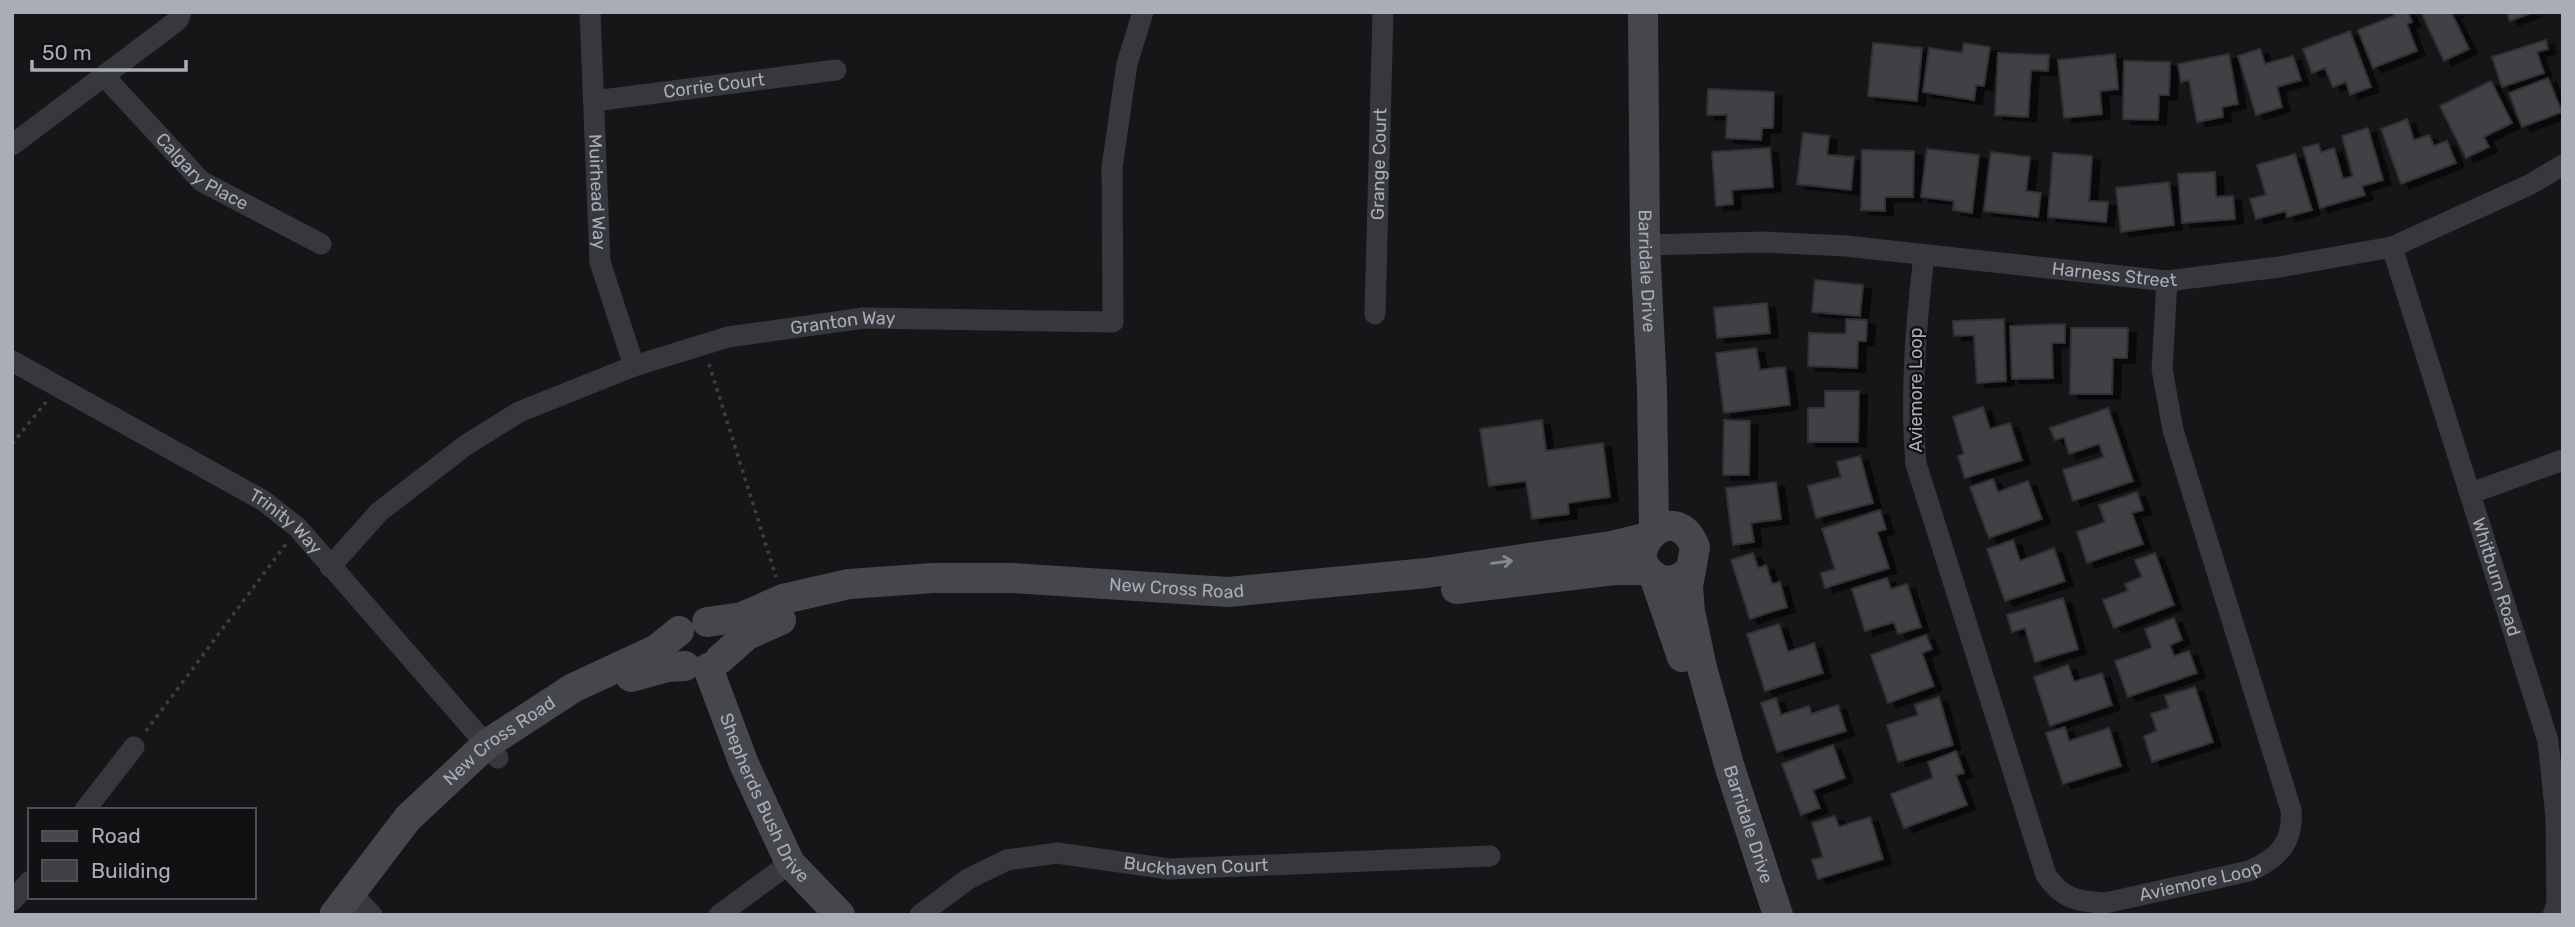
<svg xmlns="http://www.w3.org/2000/svg" width="2575" height="927" font-family="Rubik,sans-serif">
<style>
.building{fill:#404145;stroke:#303034;stroke-width:2;filter:url(#shadow)}
.lines{fill:none;stroke-linecap:round;stroke-linejoin:round}
.path{stroke:#3d3f44;stroke-width:3.5;stroke-dasharray:3.5 5;stroke-linecap:butt}
.street{stroke:#37383d;stroke-width:21}
.secondary{stroke:#45474d;stroke-width:30}
.oneway{stroke:#858993}
.labels{text-anchor:middle;stroke-width:5;stroke-linejoin:round;paint-order:stroke}
.street-label{font-size:18px;fill:#a8adb8;stroke:#111113}
</style>
<defs>
<filter id="shadow"><feDropShadow dx="8" dy="4.5" stdDeviation="0" flood-color="#0009"/></filter>
</defs>
<rect width="100%" height="100%" fill="#161618"/>
<path class="building" d="M2393 12H2408L2412 22 2407 24 2417 51 2373 68 2358 30 2394 16Z
M2421 12H2455L2452 14 2469 49 2444 61Z
M2507 12H2534L2510 21Z
M2350 31 2371 87 2350 95 2346 82 2333 87 2325 68 2312 73 2303 49Z
M2546 40 2548 49 2537 52 2544 73 2502 87 2492 57Z
M1873 43 1922 48 1917 101 1868 96Z
M1964 43 1990 47 1984 86 1976 85 1974 100 1923 92 1929 48 1962 53Z
M2260 49 2265 64 2293 56 2301 80 2277 87 2282 107 2256 115 2238 56Z
M1998 53 2049 55 2048 71 2031 70 2028 117 1995 115Z
M2115 54 2118 89 2100 91 2102 114 2064 118 2058 60Z
M2229 54 2238 104 2222 107 2223 117 2197 122 2189 80 2181 82 2178 64Z
M2124 61 2170 62 2169 95H2159L2158 120 2123 119Z
M2548 78 2562 112 2522 127 2509 93Z
M2491 81 2512 123 2484 137 2489 147 2466 158 2440 106Z
M1708 89 1774 92 1773 128H1762L1761 140 1726 138 1727 115H1707Z
M2407 119 2414 140 2429 135 2434 146 2447 141 2456 163 2401 184 2381 129Z
M2368 128 2383 180 2362 186 2365 195 2320 208 2303 148 2318 144 2321 152 2334 148 2343 179 2353 176 2342 136Z
M1803 133 1829 136 1827 155 1854 157 1851 190 1797 184Z
M1770 148 1773 187 1732 190 1733 204 1716 206 1712 152Z
M1927 149 1979 155 1972 213 1953 210 1954 201 1921 197Z
M1862 150 1914 151 1913 197H1885V211L1861 210Z
M1991 152 2030 157 2026 191 2041 193 2038 217 1984 211Z
M2053 153 2092 156 2089 201 2108 202 2106 222 2048 217Z
M2295 154 2312 210 2287 217 2286 211 2256 219 2250 199 2266 195 2257 165Z
M2215 172 2216 197 2233 196 2235 219 2182 223 2178 174Z
M2169 182 2174 225 2121 232 2116 188Z
M1815 280 1863 285 1860 316 1812 312Z
M1767 303 1770 333 1717 338 1714 308Z
M1846 319 1867 320 1866 341H1858L1857 368 1808 366 1809 333 1846 334Z
M2004 319 2006 381 1977 383 1974 335 1954 336 1953 321Z
M2065 324V343H2052L2053 378 2012 379 2010 326Z
M2071 328H2128L2127 358H2113L2112 394H2070Z
M1756 348 1760 370 1785 367 1790 405 1724 413 1716 353Z
M1825 391H1859L1858 442H1808V408H1825Z
M1983 407 1990 429 2010 423 2022 460 1965 478 1958 456 1964 454 1953 417Z
M2108 408 2133 481 2073 501 2063 470 2104 457 2099 444 2069 454 2064 437 2055 440 2050 428Z
M1542 420 1546 451 1603 443 1610 497 1568 503 1569 514 1532 519 1526 481 1489 486 1480 429Z
M1724 420 1750 421 1749 475H1723Z
M1860 456 1873 503 1816 518 1808 486 1841 477 1837 462Z
M1993 479 1998 492 2028 481 2042 519 1989 538 1970 487Z
M1776 482 1781 519 1751 523 1754 542 1733 545 1726 488Z
M2137 492 2143 510 2132 513 2143 544 2087 563 2077 532 2105 522 2099 505Z
M1880 510 1886 529 1877 532 1889 568 1825 588 1821 573 1835 569 1822 529Z
M2013 540 2020 561 2054 548 2065 581 2005 601 1987 549Z
M1753 553 1758 568 1766 565 1772 584 1780 582 1787 607 1750 619 1731 560Z
M2155 553 2174 605 2114 628 2103 600 2128 591 2125 584 2142 577 2135 560Z
M1887 578 1891 589 1907 584 1921 627 1898 634 1894 622 1865 631 1852 589Z
M2063 598 2078 649 2035 662 2025 628 2012 632 2007 615Z
M2174 618 2182 640 2170 645 2174 656 2189 651 2197 673 2128 697 2115 661 2152 648 2145 629Z
M1779 624 1788 652 1814 643 1823 673 1765 691 1747 634Z
M1926 635 1932 649 1922 653 1934 686 1888 703 1871 655Z
M2068 665 2074 682 2102 673 2112 705 2050 726 2034 677Z
M2195 687 2213 742 2152 762 2144 736 2157 731 2151 714 2169 708 2165 696Z
M1939 697 1953 745 1898 762 1887 725 1918 715 1915 705Z
M1776 698 1781 715 1809 706 1811 714 1838 705 1846 731 1777 752 1761 703Z
M2065 727 2069 741 2109 728 2121 766 2063 784 2046 733Z
M1833 745 1845 778 1813 790 1820 808 1801 815 1782 764Z
M1956 751 1964 773 1956 775 1967 805 1904 828 1891 794 1933 778 1928 762Z
M1835 816 1839 827 1870 817 1883 859 1818 879 1812 860 1823 857 1812 823Z"/>
<g class="lines">
<path class="path" d="M709 364 776 577
M12 444 46 402
M146 731 286 544"/>
<g class="street">
<path id="s1" d="M590 12 600 262 634 366"/>
<path id="s2" d="M104 76 201 181 321 244"/>
<path id="s3" d="M594 101 836 70"/>
<path d="M12 145 178 20 181 12"/>
<path id="s4" d="M1645 245 1765 242 1846 246 2167 281 2279 267 2392 247 2529 185 2563 165"/>
<path id="s5" d="M2392 247 2548 741 2556 817 2557 903 2553 915"/>
<path id="s6" d="M1924 255C1916 325 1910 394 1916 464L2046 875C2061 898 2078 902 2105 903L2249 871C2278 859 2294 842 2291 810L2173 430 2162 369 2167 281"/>
<path id="s7" d="M1375 314 1383 12"/>
<path id="s8" d="M12 361 264 501 298 528 498 758"/>
<path d="M2471 493 2563 460"/>
<path id="s9" d="M330 567 379 512 466 445 519 412 634 366 728 337 864 318 1113 322 1112 167 1127 64 1143 12"/>
<path d="M85 810 134 747"/>
<path d="M349 891 372 915"/>
<path d="M12 901 30 881"/>
<path d="M719 915 790 863"/>
<path id="s10" d="M920 915 968 879 1007 860 1057 853 1169 869 1490 856"/>
</g>
<g class="secondary">
<path id="s11" d="M1643 12 1645 245 1652 389 1654 531"/>
<path id="s12" d="M1690 570C1682 578 1671 583 1660 579 1612 562 1672 491 1695 547L1688 587 1690 611 1702 668 1730 768 1778 915"/>
<path d="M1654 576 1682 657"/>
<path d="M1456 589 1615 570H1648"/>
<path id="s13" d="M707 622 742 617 783 599 849 584 933 578H1012L1228 592 1427 573 1611 546 1648 537"/>
<path d="M720 659 747 635 781 620"/>
<path id="s14" d="M708 668 744 764 790 863 840 915"/>
<path d="M631 677 667 667 685 666"/>
<path id="s15" d="M334 915 408 818 487 744 573 688 657 649 679 631"/>
</g>
</g>
<defs><path id="oneway-shaft" d="M-6 0H5M1.5-3L5.5 0L1.5 3" fill="none" stroke-width="1.6" stroke-linecap="round" stroke-linejoin="round" transform="scale(1.75)"/></defs>
<use class="oneway" href="#oneway-shaft" transform="translate(1502 562) rotate(-8)"/>
<g class="labels">
<g class="street-label">
<text dy="6" stroke="none"><textPath href="#s3" startOffset="121">Corrie Court</textPath></text>
<text dy="6" stroke="none"><textPath href="#s7" startOffset="150">Grange Court</textPath></text>
<text dy="6" stroke="none"><textPath href="#s2" startOffset="138">Calgary Place</textPath></text>
<text dy="6" stroke="none"><textPath href="#s1" startOffset="180">Muirhead Way</textPath></text>
<text dy="6" stroke="none"><textPath href="#s11" startOffset="259">Barridale Drive</textPath></text>
<text dy="6" stroke="none"><textPath href="#s4" startOffset="471">Harness Street</textPath></text>
<text dy="6" stroke="none"><textPath href="#s9" startOffset="584">Granton Way</textPath></text>
<text transform="translate(1916 390) rotate(-90)" y="6">Aviemore Loop</text>
<text dy="6" stroke="none"><textPath href="#s8" startOffset="318">Trinity Way</textPath></text>
<text dy="6" stroke="none"><textPath href="#s5" startOffset="346">Whitburn Road</textPath></text>
<text dy="6" stroke="none"><textPath href="#s13" startOffset="476">New Cross Road</textPath></text>
<text dy="6" stroke="none"><textPath href="#s15" startOffset="242">New Cross Road</textPath></text>
<text dy="6" stroke="none"><textPath href="#s14" startOffset="142">Shepherds Bush Drive</textPath></text>
<text dy="6" stroke="none"><textPath href="#s12" startOffset="430">Barridale Drive</textPath></text>
<text dy="6" stroke="none"><textPath href="#s10" startOffset="294">Buckhaven Court</textPath></text>
<text dy="6" stroke="none"><textPath href="#s6" startOffset="807">Aviemore Loop</textPath></text>
</g>
</g>
<rect width="2575" height="927" fill="none" stroke="#a8adb8" stroke-width="28"/>
<rect x="28" y="808" width="228" height="91" fill="#111113" stroke="#4d4f55" stroke-width="2"/>
<rect x="42" y="831" width="35" height="10" fill="#45474d" stroke="#4d4f55" stroke-width="2"/>
<text x="91" y="843" font-size="21" fill="#a8adb8">Road</text>
<rect x="42" y="860" width="35" height="21" fill="#404145" stroke="#4d4f55" stroke-width="2"/>
<text x="91" y="878" font-size="21" fill="#a8adb8">Building</text>
<path d="M32 60v10h154v-10" fill="none" stroke="#a8adb8" stroke-width="3.5"/>
<text x="42" y="60" font-size="21" fill="#a8adb8" stroke="#111113" stroke-width="5" paint-order="stroke">50 m</text>
</svg>
